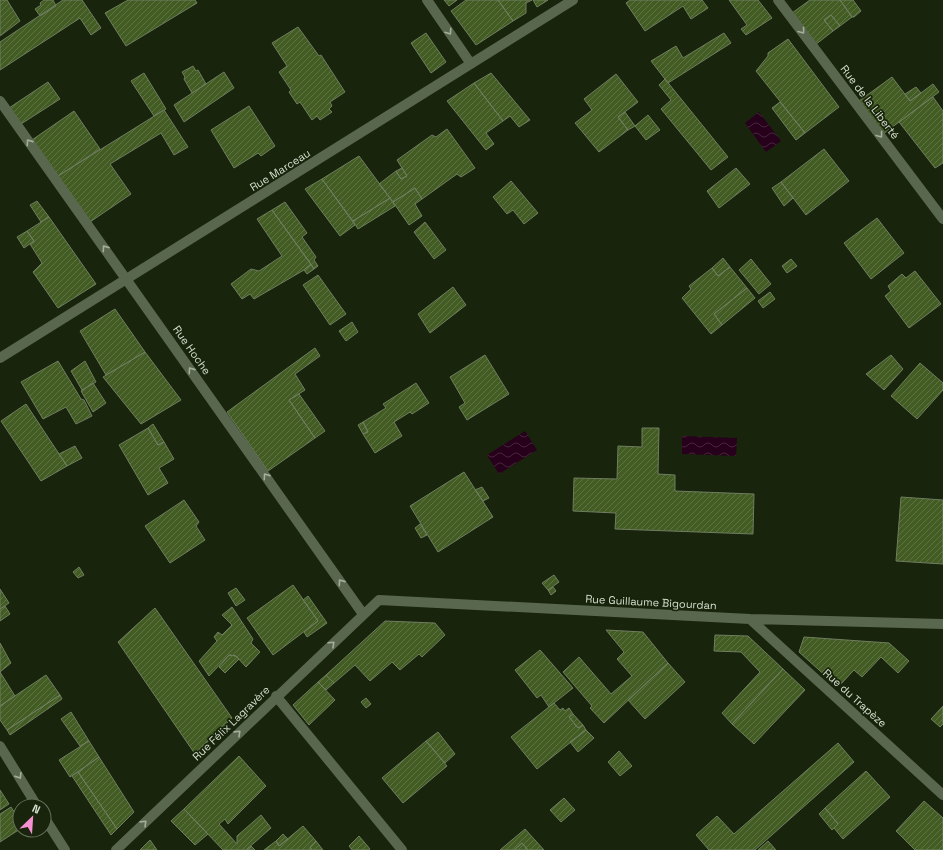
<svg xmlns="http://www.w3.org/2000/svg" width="943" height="850" font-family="'Space Grotesk',sans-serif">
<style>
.water{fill:url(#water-waves)}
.building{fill:url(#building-hatch);stroke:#6f7e61}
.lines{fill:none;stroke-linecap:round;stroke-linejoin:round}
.minor{stroke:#5a674f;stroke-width:10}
.oneway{stroke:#a4af9c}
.labels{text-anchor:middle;stroke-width:3.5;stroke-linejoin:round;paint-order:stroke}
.street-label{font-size:11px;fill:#d6dfcf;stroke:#18240b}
</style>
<defs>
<pattern id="water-waves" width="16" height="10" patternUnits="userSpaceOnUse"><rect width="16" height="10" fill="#27001b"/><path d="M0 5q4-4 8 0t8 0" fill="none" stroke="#46253b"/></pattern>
<pattern id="building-hatch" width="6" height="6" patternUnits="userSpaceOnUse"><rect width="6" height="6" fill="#425c23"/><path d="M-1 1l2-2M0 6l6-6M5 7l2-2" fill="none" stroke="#5d7342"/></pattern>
</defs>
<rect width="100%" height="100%" fill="#18240b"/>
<path class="water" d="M759 112 781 141 766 152 745 123Z
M525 431 537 450 499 474 487 455Z
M682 436 737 438 736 456 682 454Z"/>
<path class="building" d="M0 0H7L20 21 0 36Z
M44 0H53L56 6 40 16 35 9 41 5 40 3Z
M63 0H82L101 28 91 35 80 18 0 70V42Z
M128 0H195L197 3 126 46 105 13Z
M444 0H457L449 6Z
M466 0H498L513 21 476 45 451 11Z
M498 0H532L526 3V13L513 21Z
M533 0H548L537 7Z
M630 0H702L708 8 691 19 683 6 645 31 626 3Z
M729 0H758L772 18 746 35 741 29 747 25Z
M810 0H840L852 17 840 26 831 15 824 20 833 31 815 45 792 13Z
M840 0H853L861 11 854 17H852Z
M831 15 840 26 833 31 824 20Z
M298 27 319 56 321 55 345 92 330 102 332 106 329 109 332 112 320 120 317 116 312 120 300 102 297 104 289 92 291 90 279 72 287 66 272 43Z
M426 33 446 62 431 73 411 43Z
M724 33 731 43 668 83 651 61 676 46 683 58Z
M788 39 839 107 805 133 756 71 768 56V53Z
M193 66 196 71 198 70 206 84 192 93 184 79 185 77 182 72Z
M224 72 234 88 184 122 174 105Z
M144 73 166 109 154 116 131 81Z
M491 73 530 120 519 127 510 116 503 121 474 83Z
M616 74 638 102 618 117 628 130 599 152 575 123 592 110 584 99Z
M892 77 910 101 933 84 939 92 883 134 859 101Z
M665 79 728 157 711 170 661 109 671 100 659 85Z
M48 82 60 99 21 124 9 108Z
M474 83 503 121 486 133 494 144 486 150 447 101Z
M916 87 921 93 910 101 905 94Z
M933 97 943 111V163L935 168 899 122Z
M780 102 805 133 796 140 772 108Z
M249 106 275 146 261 156 258 153 234 168 211 130Z
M164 110 188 147 174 155 161 133 110 164 131 194 90 222 58 176Z
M74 111 100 149 58 176 32 140Z
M625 112 635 126 628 130 618 117Z
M648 115 660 130 646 140 635 126Z
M447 129 475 168 461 177 457 174 422 199 415 188 393 202 379 184 396 171 401 179 407 176 397 160 432 135 436 137Z
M824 149 849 181 806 215 781 182Z
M359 156 390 198 353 221 322 179Z
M402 168 407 176 401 179 396 171Z
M736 168 750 184 719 208 707 191Z
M322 179 355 225 340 236 305 189Z
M511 181 538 213 524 224 513 210 507 214 493 197Z
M781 182 793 198 784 206 772 188Z
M415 188 422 199 415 204 422 216 409 225 393 202Z
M390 198 395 206 358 229 353 221Z
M37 201 49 217 41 222 30 205Z
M285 202 307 233 302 237 316 257 314 260 318 266 314 269 272 210Z
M272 210 311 264 304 270 254 299 250 294 242 299 231 284 251 269 259 271 282 256 257 219Z
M49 217 96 284 58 308 33 272 42 263 30 244 34 241 27 231Z
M877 218 904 253 871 279 844 243Z
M425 222 446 250 434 259 414 232Z
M27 231 34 241 24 248 17 237Z
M723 258 730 267 718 276 712 268Z
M751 259 771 284 759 294 739 270Z
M791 259 797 266 787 273 782 266Z
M311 264 314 269 307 274 304 270Z
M730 267 747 288 714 314 722 325 711 334 682 298 691 289 689 286 712 268 718 276Z
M915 271 941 304 909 328 885 296 891 291 888 286 902 274 906 278Z
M318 275 346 314 330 325 303 285Z
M453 287 466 305 430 333 418 314Z
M747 288 755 298 722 325 714 314Z
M770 292 775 299 763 308 758 301Z
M115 309 145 352 106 375 80 331Z
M352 322 358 332 346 341 339 331Z
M315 348 320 356 295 374 305 390 289 400 315 438 268 471 227 412Z
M145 352 181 400 141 424 103 377Z
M485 355 509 394 467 420 459 407 465 403 450 377Z
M891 355 903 369 884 390 866 374Z
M58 361 81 399 84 400 92 416 76 424 66 407 43 419 21 382Z
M85 361 96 382 82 390 71 371Z
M920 363 943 383V390L917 419 891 396Z
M93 383 106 403 93 412 81 391Z
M416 383 429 403 412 414 410 412 394 422 402 436 375 453 363 434 368 432 363 422 386 408 383 404Z
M299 394 325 431 315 438 289 400Z
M26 404 67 466 41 481 1 421Z
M363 422 368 432 363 434 358 425Z
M153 424 164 442 158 445 148 428Z
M148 428 158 445 164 442 174 459 159 468 168 483 148 495 119 445Z
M642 428H659L658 474 675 475V491L754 494 753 534 615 529 616 513 573 511 574 478 617 479 618 446 642 447Z
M75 446 82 458 67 466 59 454Z
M464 472 493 517 438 552 410 506Z
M482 487 489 498 483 501 475 490Z
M901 497 943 500V564L896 561Z
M184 500 199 522 196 526 205 540 170 563 145 526Z
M420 524 427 535 421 538 415 528Z
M79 567 84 575 78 578 73 572Z
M554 575 559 582 548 590 542 583Z
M293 585 318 621 273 655 247 618Z
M553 587 556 591 551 595 548 590Z
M236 588 245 600 236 606 228 593Z
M0 589 9 603 0 609Z
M308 596 327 623 307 637 304 632 318 621 303 600Z
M5 606 10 614 0 621V609Z
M232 607 253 639 251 643 260 652 246 667 236 656 229 655 209 676 199 661 217 641 214 637 218 632 222 635 232 625 222 615Z
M155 608 232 718 195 754 118 642Z
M385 621 435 623 445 635 422 657 419 654 400 670 392 662 370 681 355 665 334 683 326 675Z
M606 630 643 632 668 663 604 723 590 708 592 706 563 672 579 657 611 694 632 676 617 659 624 652Z
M715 635 748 636 783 669 732 724 722 713 760 672 741 652 714 651Z
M804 637 889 643 909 661 898 673 881 657 862 677 854 670 838 687 799 652Z
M0 643 11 663 0 672Z
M540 650 573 688 549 707 541 695 537 698 515 670Z
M229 655 236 656 239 659 225 673 219 667Z
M668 663 685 682 645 719 628 700Z
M783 669 805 690 754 744 732 724Z
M0 672 15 696 0 706Z
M46 675 60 695 7 730 0 720V706Z
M326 675 334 683 326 690 318 682Z
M318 682 335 700 309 725 293 705Z
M60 695 62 699 10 735 7 730Z
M366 698 371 704 366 708 361 702Z
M554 703 560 710 563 708 565 711 569 708 573 714 569 717 578 728 583 725 586 730 537 769 511 737Z
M943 706V724L940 727 931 719Z
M71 712 89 741 80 746 61 719Z
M573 714 583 725 578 728 569 717Z
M586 730 594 738 578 752 570 742Z
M438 732 455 754 445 763 426 741Z
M89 741 99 757 70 777 59 760Z
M426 741 447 766 403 803 382 778Z
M838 743 854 762 755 850H709L696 835 717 816 734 834Z
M619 751 632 766 620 776 608 762Z
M239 756 266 786 228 824 225 819 219 824 237 844V836L261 815 271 828 246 850H223L184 809Z
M99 757 134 812 117 829 78 772Z
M866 771 890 797 843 839 834 828 838 824 825 808Z
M78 772 117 829 111 835 72 776Z
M0 790 9 804 0 810Z
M564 798 575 810 561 822 550 810Z
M924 801 943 818V850H915L896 831Z
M11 807 20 821V829L0 842V814Z
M825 808 838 824 832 830 819 814Z
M184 809 208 834 195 845 171 821Z
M303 826 316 841 310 847 312 850H264L276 841 279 846Z
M525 829 544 850H528L522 843 514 850H500Z
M283 834 288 839 279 846 276 841Z
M359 836 370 849 368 850H352L349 846Z
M150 840 157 850H140Z
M316 841 323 850H312L310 847Z
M768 841 776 850H758Z
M522 843 528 850H514Z
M251 846 255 850H246Z"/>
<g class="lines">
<path class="minor" d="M427 0 471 64
M778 0 943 219
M0 101 363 614
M0 358 573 0
M750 619 943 795
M276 696 402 850
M0 746 37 806
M44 817 65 850
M116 850 379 600 750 619 943 624"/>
</g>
<defs><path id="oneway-chevron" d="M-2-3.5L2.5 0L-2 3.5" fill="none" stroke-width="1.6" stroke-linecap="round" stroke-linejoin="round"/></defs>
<g class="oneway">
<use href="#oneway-chevron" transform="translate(802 31) rotate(53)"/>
<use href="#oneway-chevron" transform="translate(449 32) rotate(56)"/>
<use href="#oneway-chevron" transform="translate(880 135) rotate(53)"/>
<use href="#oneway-chevron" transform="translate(29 142) rotate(-125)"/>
<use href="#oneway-chevron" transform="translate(105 248) rotate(-125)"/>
<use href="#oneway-chevron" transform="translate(191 370) rotate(-125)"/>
<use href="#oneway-chevron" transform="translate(266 476) rotate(-125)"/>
<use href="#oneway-chevron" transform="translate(341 582) rotate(-125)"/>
<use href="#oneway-chevron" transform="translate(332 644) rotate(-43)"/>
<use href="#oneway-chevron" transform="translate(238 733) rotate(-44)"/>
<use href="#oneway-chevron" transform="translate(19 776) rotate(58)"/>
<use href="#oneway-chevron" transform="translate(144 823) rotate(-44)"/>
</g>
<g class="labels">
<g class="street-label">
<text transform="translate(870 102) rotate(53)" y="4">Rue de la Liberté</text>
<text transform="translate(280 170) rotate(-32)" y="4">Rue Marceau</text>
<text transform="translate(192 350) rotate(55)" y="4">Rue Hoche</text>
<text transform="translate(651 602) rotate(3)" y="4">Rue Guillaume Bigourdan</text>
<text transform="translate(855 698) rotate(42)" y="4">Rue du Trapèze</text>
<text transform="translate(231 723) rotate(-44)" y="4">Rue Félix Lagravère</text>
</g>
</g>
<g transform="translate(32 818) rotate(25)"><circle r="19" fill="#18240b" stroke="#646f59"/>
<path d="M0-3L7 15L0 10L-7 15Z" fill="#f591d2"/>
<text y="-6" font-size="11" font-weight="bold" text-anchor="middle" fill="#d6dfcf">N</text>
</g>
</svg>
